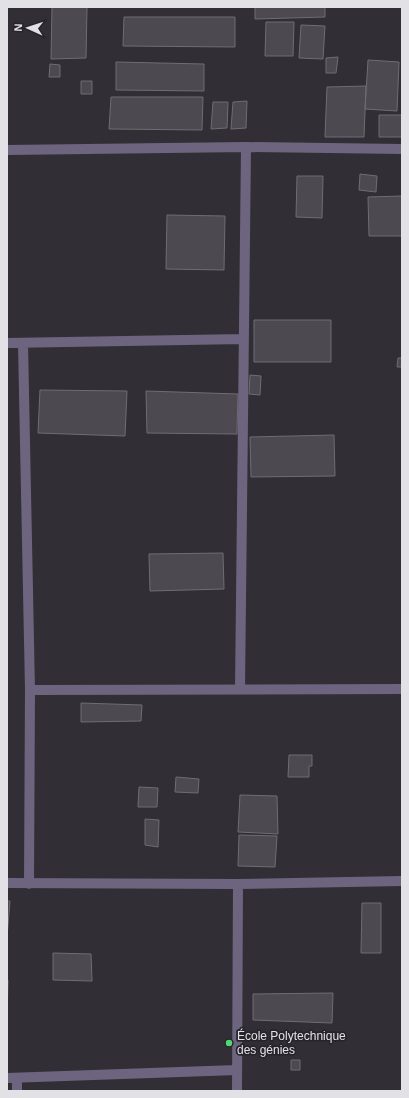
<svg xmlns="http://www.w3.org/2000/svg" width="409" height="1098" font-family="Arial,sans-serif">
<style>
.building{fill:#4c4a50;stroke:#6f6d73}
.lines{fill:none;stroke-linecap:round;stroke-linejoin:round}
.minor{stroke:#6d657f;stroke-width:10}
.poi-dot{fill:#50d674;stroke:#27252b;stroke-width:1.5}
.labels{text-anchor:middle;stroke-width:3.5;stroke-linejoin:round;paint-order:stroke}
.poi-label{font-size:12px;fill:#e2e1e5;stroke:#27252b;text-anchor:start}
</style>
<rect width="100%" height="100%" fill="#312f35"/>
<path class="building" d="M52 7H87L86 58 51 59Z
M255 7H325V17L255 19Z
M124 17H235V47L123 46Z
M266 22H294L293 56H265Z
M301 25 325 26 323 59 299 58Z
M338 57 336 73H326V58Z
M368 60 399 62 397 111 365 109Z
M116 62 204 64V91L116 90Z
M50 64 60 65V77H49Z
M81 81H92V94H81Z
M366 86 364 137H325L327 87Z
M111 97H203L202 130 109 129Z
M247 101 246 128 231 129 233 102Z
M213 102H228L227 128 211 129Z
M379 115H402V137H379Z
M360 174 377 176 376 192 359 190Z
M297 176H323L322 218 296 217Z
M402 196V236H369L368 197Z
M167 215 225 216 224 270 166 269Z
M254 320H331V362H254Z
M398 358H402V367H397Z
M250 375 261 376 260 395 249 394Z
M40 390 127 391 125 436 38 433Z
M146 391 238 394 237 434 147 433Z
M334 435 335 476 251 477 250 437Z
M223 553 224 589 150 591 149 554Z
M81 703 142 705 141 721 81 722Z
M289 755H312V766H309V777H288Z
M176 777 199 779 198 793 175 792Z
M139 787 158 788 157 807H138Z
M240 795 277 796 278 834 238 832Z
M145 819 159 820 158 847 145 845Z
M239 835 277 836 275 867 238 866Z
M7 901H10L7 937Z
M362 903H381V953H361Z
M53 953 91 954 92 981 53 980Z
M7 980H8L7 1021Z
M333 993 332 1023 253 1020V994Z
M291 1060H300V1070H291Z"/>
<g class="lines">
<path class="minor" d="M7 150 246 147 402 149
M7 343 244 339
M23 343 30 690 29 884
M240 689 246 147
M30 690 402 689
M7 883 238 884 402 881
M7 1078 237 1070
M17 1078V1091
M237 1091 238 884"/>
</g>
<circle class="poi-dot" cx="229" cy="1043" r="4"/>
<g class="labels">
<g class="poi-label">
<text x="237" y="1040">École Polytechnique<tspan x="237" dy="14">des génies</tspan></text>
</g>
</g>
<rect width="409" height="1098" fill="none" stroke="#e2e1e5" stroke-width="16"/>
<g transform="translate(28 28) rotate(273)" stroke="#27252b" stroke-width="3" paint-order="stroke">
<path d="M0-3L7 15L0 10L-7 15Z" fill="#e2e1e5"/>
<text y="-6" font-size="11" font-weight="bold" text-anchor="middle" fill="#e2e1e5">N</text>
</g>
</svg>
